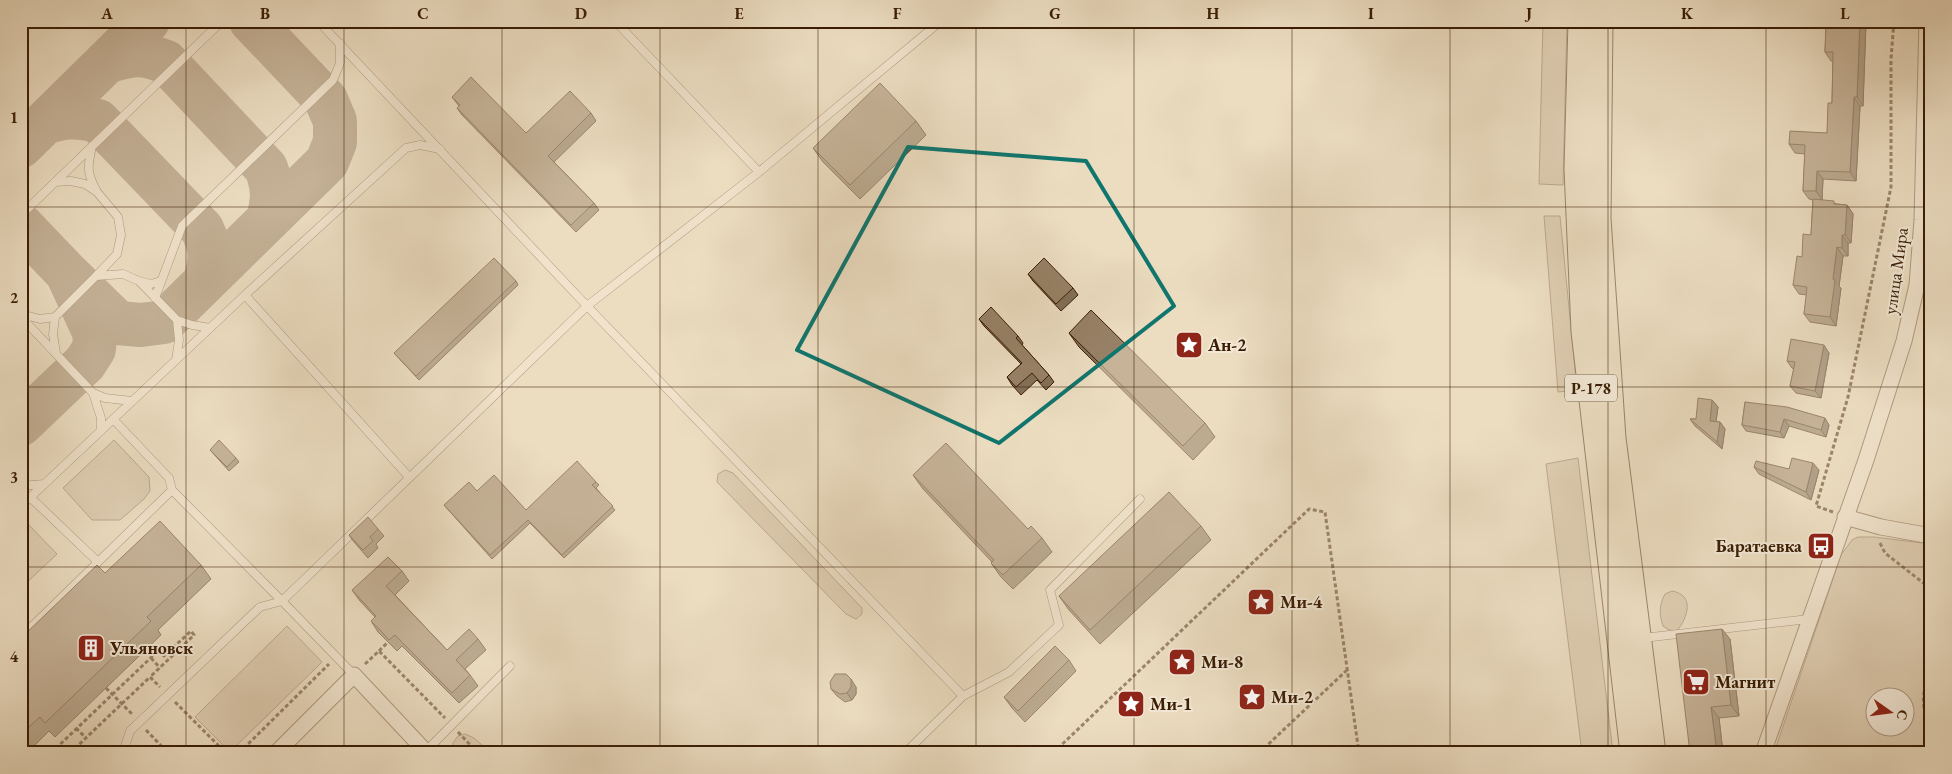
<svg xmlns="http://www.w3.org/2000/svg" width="1952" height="774" font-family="'EB Garamond',serif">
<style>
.green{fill:#cebca1;stroke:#846c52;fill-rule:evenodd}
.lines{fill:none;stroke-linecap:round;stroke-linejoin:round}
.taxiway{stroke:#937d62;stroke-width:44}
.service-casing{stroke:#664d32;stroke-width:9}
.minor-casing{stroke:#664d32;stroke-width:17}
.trunk-casing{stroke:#3a1d03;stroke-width:27}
.path{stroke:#3a1d03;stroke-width:3;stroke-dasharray:4 2.5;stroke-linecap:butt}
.service{stroke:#f3e9d7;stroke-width:8}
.minor{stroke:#f3e9d7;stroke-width:15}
.trunk{stroke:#ecddc1;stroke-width:25}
.wall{fill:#826f58;stroke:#3a1d03}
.shaded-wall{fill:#6a5a47;stroke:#3a1d03}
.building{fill:#978166;stroke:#3a1d03}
.marked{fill:none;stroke:#0f766e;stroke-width:4;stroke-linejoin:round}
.grid{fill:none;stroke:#3a1d03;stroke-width:1;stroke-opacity:0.55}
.labels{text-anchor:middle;stroke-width:4;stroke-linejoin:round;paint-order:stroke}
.shield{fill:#f3e9d7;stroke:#725a43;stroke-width:1}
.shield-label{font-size:16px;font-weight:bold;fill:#3a1d03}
.street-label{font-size:18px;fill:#3a1d03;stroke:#f3e9d7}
.poi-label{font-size:18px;font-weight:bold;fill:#3a1d03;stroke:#f3e9d7;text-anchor:start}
.neatline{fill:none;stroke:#3a1d03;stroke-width:2}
.grid-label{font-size:16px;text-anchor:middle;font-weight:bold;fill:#3a1d03}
</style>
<rect width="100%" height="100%" fill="#ecddc1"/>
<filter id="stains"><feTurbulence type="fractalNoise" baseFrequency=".004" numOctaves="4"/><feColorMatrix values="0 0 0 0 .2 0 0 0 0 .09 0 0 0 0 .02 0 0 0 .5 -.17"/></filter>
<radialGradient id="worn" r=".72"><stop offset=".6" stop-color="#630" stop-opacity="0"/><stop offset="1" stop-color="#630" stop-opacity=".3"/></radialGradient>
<path class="green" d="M1543 21H1567L1563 185 1539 184Z
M1544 216H1560L1577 390 1558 392Z
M114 440 149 477 150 491 144 499 120 520H92L63 488Z
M1578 458 1613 753H1582L1546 464Z
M725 470 733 473 862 608V614L856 619 846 614 717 482 718 474Z
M27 523 57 554 21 588V529Z
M1858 537H1874L1931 544V753H1774L1841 555 1852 540ZM1874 696H1904V726H1874Z
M1672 591C1695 595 1688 617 1677 631L1669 630 1663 626C1659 614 1659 605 1665 594Z
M287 626 322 662 230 752 195 717Z
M465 734 474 738 491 753H453V743L458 736Z"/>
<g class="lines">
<path class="taxiway" d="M106 62C132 54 141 52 166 62L266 168C274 189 273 199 268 220
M45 123C63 116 78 116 98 121L202 229C212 250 211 259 205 281
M21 146 148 21
M21 225 67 273 95 334 94 349 85 363 21 424
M67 273 118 323 141 325 164 322 327 162 335 142V121L326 100 251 21"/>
<g class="service-casing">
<path id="service" d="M318 21 587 306 759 172 941 21
M615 21 759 172
M92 146C88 166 86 171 96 190
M55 182 71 181 85 184 97 192 118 217 121 235 117 254 96 276
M21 215 222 21
M139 281 151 284 161 281
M245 295 409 477
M155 298 182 226 333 80 340 63V43
M21 314 40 319 55 317
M21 317 93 393 105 398 132 401
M56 353 53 334 55 317 96 276 123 274 139 281 177 320 192 325 210 328
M176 360 179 340 177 320
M93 393 101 418V431
M113 419 169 478 172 490
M21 486 44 484
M30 497 98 562
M21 506 245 295 406 148 420 145 440 149
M21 637 172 490 282 601 587 306 963 696 1009 672 1059 625 1050 590 1140 499
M1643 638 1809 619
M426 751 510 666
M123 753 130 731 260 607 282 601 354 675
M905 753 963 696"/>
</g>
<g class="minor-casing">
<path id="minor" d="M1845 517 1881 527 1931 536
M276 753 354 675 427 753
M1763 753 1866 460 1904 341 1917 285 1922 220 1927 21"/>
</g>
<g class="trunk-casing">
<path id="trunk" d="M1581 21 1577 169 1584 331 1633 753
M1600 21 1598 219 1613 438 1653 753"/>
</g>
<path class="path" d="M1833 512 1816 506 1848 397 1891 187V59L1894 21
M1880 543 1885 553 1931 589
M379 651 388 642
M151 658 160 668
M365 664 379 651 445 718
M1931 666C1923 693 1919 703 1931 728
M106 688 132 714
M175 702 226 753
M76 728 86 738
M146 730 168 753
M458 732 478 753
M1058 748 1063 753
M51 753 159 650 164 656 191 631 194 635 150 677
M70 753 150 677 160 687
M239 753 329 664
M1053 753 1309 509 1325 512 1359 753
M1259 753 1347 670"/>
<use href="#service" class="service"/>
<use href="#minor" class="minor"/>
<use href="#trunk" class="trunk"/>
</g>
<path class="wall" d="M1822 21H1866L1863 106H1860L1856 181 1823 179 1822 200 1837 204 1847 205 1853 214 1851 243H1848V256H1843L1839 286 1841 288 1836 326 1810 322 1804 314 1807 295 1799 294 1793 285 1802 257 1811 235 1813 200 1809 199 1803 191 1805 154 1795 153 1789 144 1827 133 1832 103 1833 61H1831L1825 52 1826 29 1822 23Z
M452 97 526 133 591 113 596 121 554 162 594 203 599 210 576 232 462 115 457 108 459 106Z
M916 121 926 135 860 199 823 162 813 148Z
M1028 274 1073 288 1078 295 1061 311 1033 281Z
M516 281 518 285 419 380 394 353Z
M979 319 1018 336 1023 343 1022 345 1049 375 1054 382 1046 390 1037 380 1021 395 1012 385 1007 377 1021 364 984 326Z
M1069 333 1205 423 1215 437 1193 460 1079 347Z
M1829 353 1821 398 1796 393 1790 386 1794 369 1792 368 1787 361Z
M1712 400 1718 407 1716 422H1720L1725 429 1722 449 1695 426 1690 419H1696Z
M1745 402 1829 425 1826 437 1789 426 1784 438 1746 431 1742 425Z
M210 450 236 458 239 462 229 471Z
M1754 467 1789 469 1819 470 1811 500 1759 474Z
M913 475 1028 529 1042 538 1052 552 1013 589 1001 577 991 563 992 562 923 489Z
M596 482 599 485 596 488 615 510 564 558 530 523 492 559 444 505 477 491 526 510Z
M1201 526 1211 540 1100 644 1069 610 1059 596Z
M378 529 384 536 376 544 378 548 368 558 354 542 349 535Z
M201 565 211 579 158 630 161 635 55 737 49 731 27 753H21V638L105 573Z
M402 571 409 581 395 595 447 650 478 639 486 650 465 669 470 675 478 686 459 703 402 646 397 651 378 632 371 621 375 617 360 601 352 590Z
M1730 639 1739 716 1719 718 1723 753H1690Z
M1069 660 1076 671 1025 722 1012 708 1004 697Z
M856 687V694L852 700 845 702 837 696 831 689Z"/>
<path class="shaded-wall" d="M1860 21H1866L1863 106 1857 97Z
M1854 97 1860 106 1856 181 1850 172Z
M1817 171 1823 179 1822 200 1816 191Z
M1847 205 1853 214 1851 243 1845 235Z
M1842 235 1848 243V256L1842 248Z
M1837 247 1843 256 1839 286 1841 288 1836 326 1830 317 1833 279Z
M1824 345 1829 353 1821 398 1815 391Z
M1712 400 1718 407 1715 428 1710 421Z
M1825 418 1829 425 1826 437 1821 430Z
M1784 419 1789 426 1784 438 1780 432Z
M1720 422 1725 429 1722 449 1717 442Z
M1813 463 1819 470 1811 500 1806 492Z
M1722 629 1730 639 1739 716 1731 705Z
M851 679 856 687V694L852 700 847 693Z
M1711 707 1719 718 1723 753H1717Z"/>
<path class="building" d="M1822 21H1860L1857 97H1854L1850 172 1817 171 1816 191H1803L1805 145 1789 144 1790 131 1827 133 1828 103H1832L1833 52H1825L1826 23H1822Z
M471 77 526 133 570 91 591 113 548 156 594 203 571 225 457 108 460 105 452 97Z
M880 83 916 121 850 185 813 148Z
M1813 199 1834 201V204L1847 205 1845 235H1842V248L1837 247 1833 279 1835 280 1830 317 1804 314 1807 287 1793 285 1797 256 1802 257 1803 234 1811 235Z
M494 258 516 281 416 376 394 353Z
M1044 258 1073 288 1056 304 1028 274Z
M991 307 1018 336 1016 338 1049 375 1041 383 1032 373 1016 387 1007 377 1022 363 979 319Z
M1091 310 1205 423 1183 446 1069 333Z
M1791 339 1824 345 1815 391 1790 386 1795 362 1787 361Z
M1698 398 1712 400 1710 421 1720 422 1717 442 1690 419H1696Z
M1745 402 1787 407 1825 418 1821 430 1784 419 1780 432 1742 425Z
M219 440 236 458 227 467 210 450Z
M946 443 1028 529 1031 526 1042 538 1003 575 991 563 994 560 913 475Z
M1792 458 1813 463 1806 492 1754 467 1756 461 1789 469Z
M577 461 596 482 592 485 613 506 562 555 528 520 490 555 444 505 469 482 477 491 494 475 526 510Z
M1169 492 1201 526 1090 630 1059 596Z
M368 517 378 529 370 537 373 541 363 550 349 535Z
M160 521 201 565 147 617 151 621 45 723 40 717 21 734V638L97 565 105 573Z
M388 557 402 571 386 586 447 650 469 629 478 639 456 660 470 675 452 693 395 635 389 640 381 631 371 621 376 616 352 590Z
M1722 629 1731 705 1711 707 1717 753H1690L1676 634Z
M1055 646 1069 660 1018 711 1004 697Z
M835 674H846L851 679V687L847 693 840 694 831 689 830 682Z"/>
<path d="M0 0H1952V774H0ZM908 147 1086 161 1174 306 999 443 797 350Z" fill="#ecddc1" fill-opacity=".55" fill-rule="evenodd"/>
<path class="marked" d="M908 147 1086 161 1174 306 999 443 797 350Z"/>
<path class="grid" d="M186 21V753M344 21V753M502 21V753M660 21V753M818 21V753M976 21V753M1134 21V753M1292 21V753M1450 21V753M1608 21V753M1766 21V753M21 207H1931M21 387H1931M21 567H1931"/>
<defs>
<g id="sight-square" transform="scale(1.4375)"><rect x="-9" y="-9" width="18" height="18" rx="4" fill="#8f2418" stroke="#f3e9d7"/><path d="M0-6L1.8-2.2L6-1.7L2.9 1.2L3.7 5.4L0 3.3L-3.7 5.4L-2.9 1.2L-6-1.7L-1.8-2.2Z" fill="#fff"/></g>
<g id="bus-square" transform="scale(1.4375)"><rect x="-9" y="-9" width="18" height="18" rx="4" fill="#8f2418" stroke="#f3e9d7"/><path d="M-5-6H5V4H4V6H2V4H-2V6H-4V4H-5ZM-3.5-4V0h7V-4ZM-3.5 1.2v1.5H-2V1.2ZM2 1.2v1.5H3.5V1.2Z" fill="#fff"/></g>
<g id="building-square" transform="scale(1.4375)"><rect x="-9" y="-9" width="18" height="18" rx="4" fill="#8f2418" stroke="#f3e9d7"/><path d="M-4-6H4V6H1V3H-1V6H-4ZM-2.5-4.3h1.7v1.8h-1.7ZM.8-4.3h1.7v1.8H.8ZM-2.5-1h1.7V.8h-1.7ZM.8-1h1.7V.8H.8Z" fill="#fff"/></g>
<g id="supermarket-square" transform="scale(1.4375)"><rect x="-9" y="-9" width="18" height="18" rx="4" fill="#8f2418" stroke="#f3e9d7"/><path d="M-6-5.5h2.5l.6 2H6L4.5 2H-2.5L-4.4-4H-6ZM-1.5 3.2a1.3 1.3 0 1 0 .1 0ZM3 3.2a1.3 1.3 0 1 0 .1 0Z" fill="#fff"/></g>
</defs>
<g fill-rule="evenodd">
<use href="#sight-square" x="1189" y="345"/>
<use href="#bus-square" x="1821" y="546"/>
<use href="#sight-square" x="1261" y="602"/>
<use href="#building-square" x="91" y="648"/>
<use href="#sight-square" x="1182" y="662"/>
<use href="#supermarket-square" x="1696" y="682"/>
<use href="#sight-square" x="1252" y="697"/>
<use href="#sight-square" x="1131" y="704"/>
</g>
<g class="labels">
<rect class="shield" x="1565" y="374.5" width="52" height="27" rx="4"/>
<g class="shield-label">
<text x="1591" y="394">Р-178</text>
</g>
<g class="street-label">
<text transform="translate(1896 271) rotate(-82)" y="6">улица Мира</text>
</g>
<g class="poi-label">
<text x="1208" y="351">Ан-2</text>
<text x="1802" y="552" text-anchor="end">Баратаевка</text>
<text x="1280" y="608">Ми-4</text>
<text x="110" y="654">Ульяновск</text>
<text x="1201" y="668">Ми-8</text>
<text x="1715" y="688">Магнит</text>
<text x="1271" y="703">Ми-2</text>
<text x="1150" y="710">Ми-1</text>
</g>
</g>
<rect width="1952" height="774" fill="none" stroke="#ecddc1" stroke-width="55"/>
<g transform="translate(1890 712) rotate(104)"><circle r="24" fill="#f3e9d7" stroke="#a99782"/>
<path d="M0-4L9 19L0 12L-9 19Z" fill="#8f2418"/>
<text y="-8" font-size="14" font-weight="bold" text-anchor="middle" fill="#3a1d03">С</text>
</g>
<rect x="28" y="28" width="1896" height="718" class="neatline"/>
<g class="grid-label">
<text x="107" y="19">A</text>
<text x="265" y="19">B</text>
<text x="423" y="19">C</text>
<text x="581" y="19">D</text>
<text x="739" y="19">E</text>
<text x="897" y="19">F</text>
<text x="1055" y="19">G</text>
<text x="1213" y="19">H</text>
<text x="1371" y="19">I</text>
<text x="1529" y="19">J</text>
<text x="1687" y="19">K</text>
<text x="1845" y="19">L</text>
<text x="14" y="123">1</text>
<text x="14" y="303">2</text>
<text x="14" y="483">3</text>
<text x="14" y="662">4</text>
</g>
<rect width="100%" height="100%" filter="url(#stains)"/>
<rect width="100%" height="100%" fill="url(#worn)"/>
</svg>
